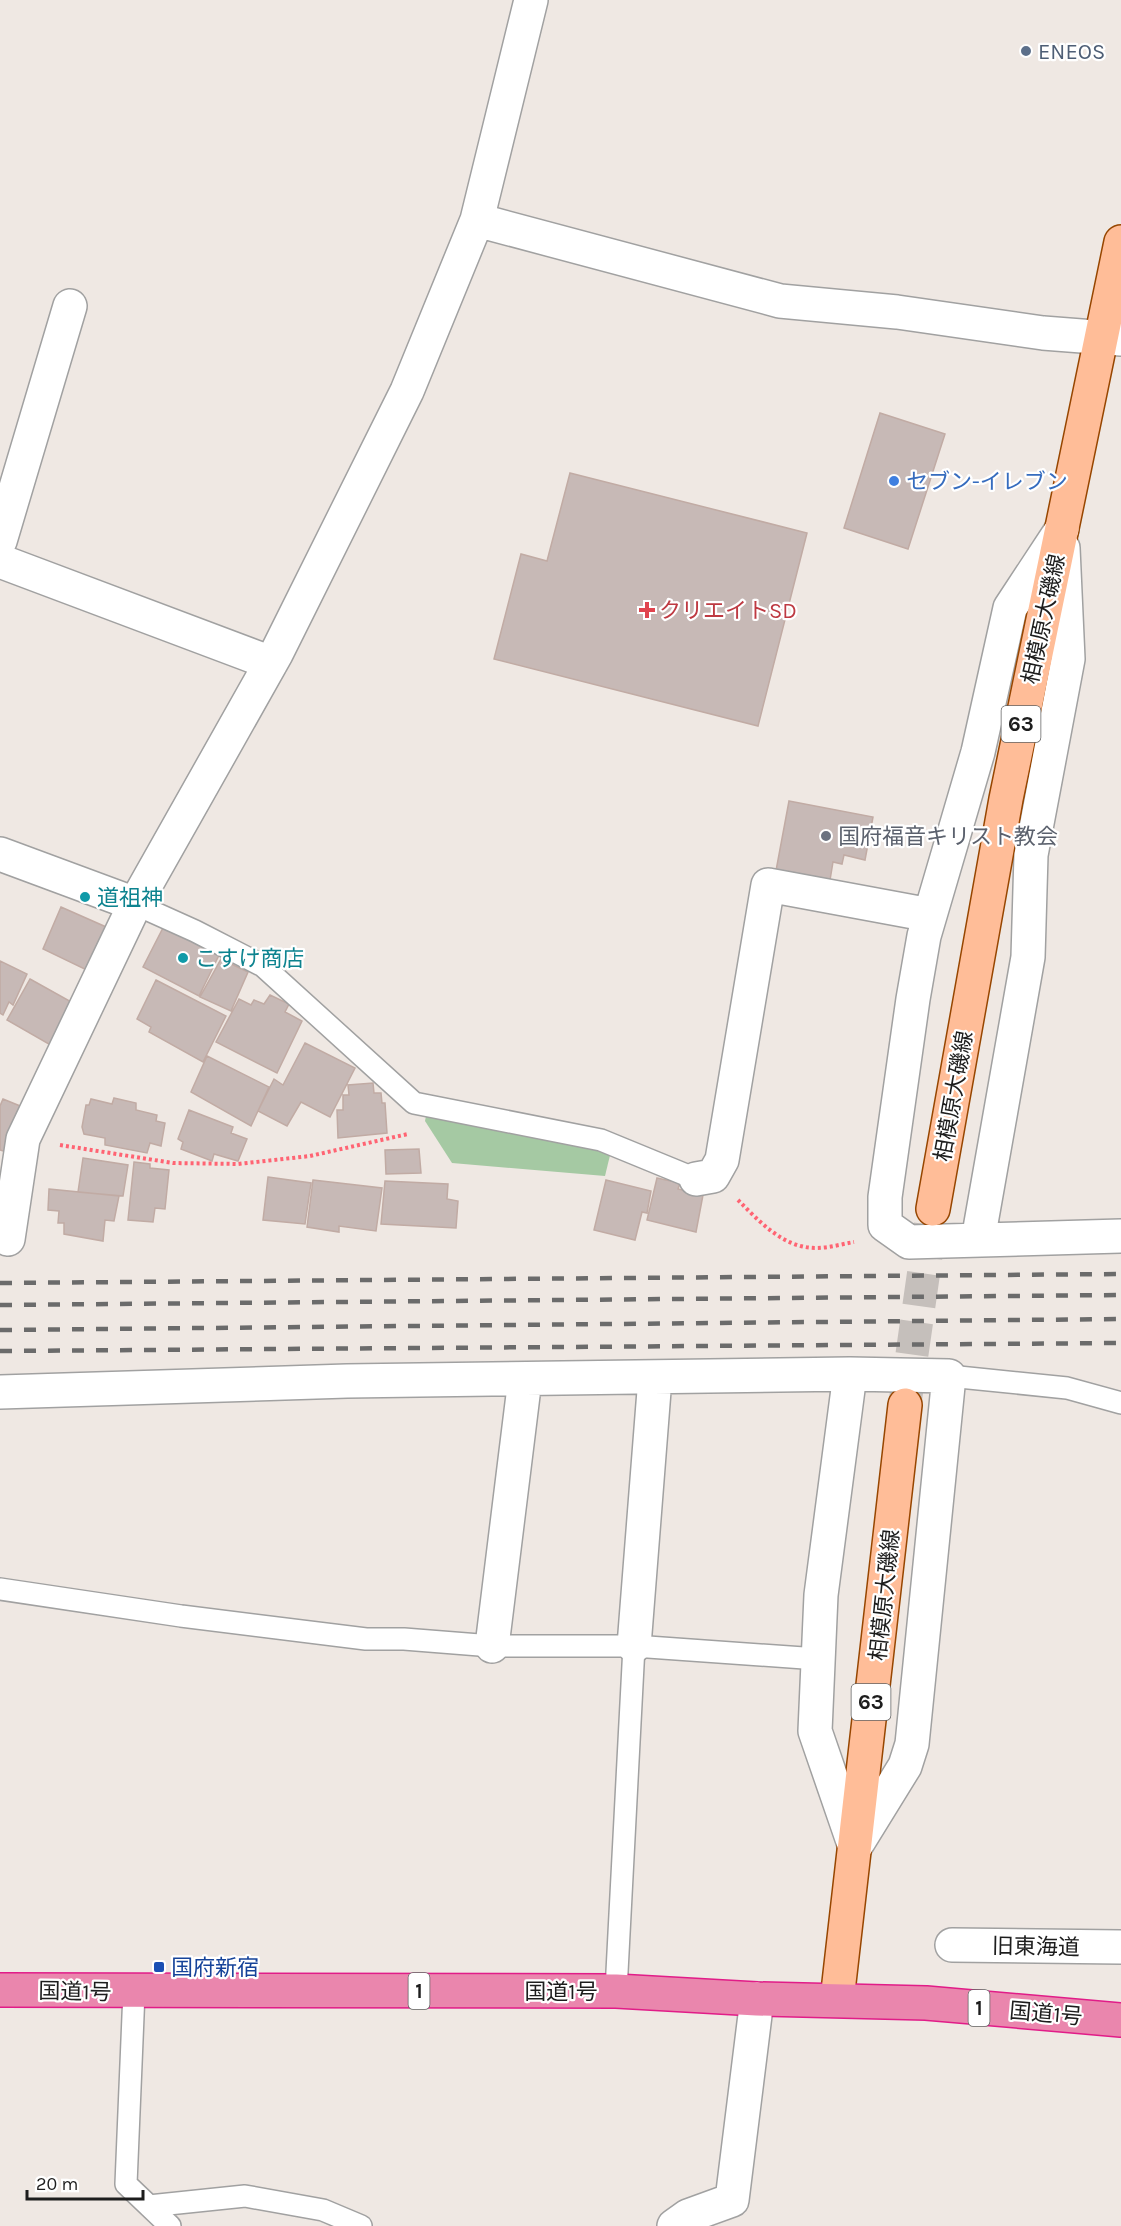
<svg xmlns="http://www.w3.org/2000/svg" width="1121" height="2226" font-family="Karla,'Noto Sans JP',sans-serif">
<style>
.cemetery{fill:#a5c9a3}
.building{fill:#c7b9b6;stroke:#c1aba4;stroke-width:1.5}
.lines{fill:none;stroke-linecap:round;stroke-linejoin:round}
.primary-tunnel{stroke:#c5bfbb;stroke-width:33;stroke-dasharray:33 16;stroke-linecap:butt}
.lane-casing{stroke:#a1a1a1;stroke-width:24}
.street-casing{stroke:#a1a1a1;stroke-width:36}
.primary-casing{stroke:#974600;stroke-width:36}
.highway-casing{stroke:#e11c88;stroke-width:36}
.path{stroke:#ff6473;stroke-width:4;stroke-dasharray:3 3;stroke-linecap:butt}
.lane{stroke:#fff;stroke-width:21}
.street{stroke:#fff;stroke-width:33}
.primary{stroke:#ffbd98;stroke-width:33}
.highway{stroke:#ea86ad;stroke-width:33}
.rail{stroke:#6b6b6b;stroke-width:4.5;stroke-dasharray:12 12;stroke-linecap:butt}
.service-dot{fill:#5c6f8a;stroke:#fff;stroke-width:2}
.shop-dot{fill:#3f7fe0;stroke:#fff;stroke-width:2}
.health-dot{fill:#e0444e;stroke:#fff;stroke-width:2}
.worship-dot{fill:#6b7280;stroke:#fff;stroke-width:2}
.culture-dot{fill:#0f9aa8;stroke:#fff;stroke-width:2}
.transit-dot{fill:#1a4fb4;stroke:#fff;stroke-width:2}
.labels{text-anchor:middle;stroke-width:4.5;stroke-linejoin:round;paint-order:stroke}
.shield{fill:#fff;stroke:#616161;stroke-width:1.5}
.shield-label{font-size:21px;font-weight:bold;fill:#1d1d1d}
.service-label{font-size:22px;fill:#4e5e75;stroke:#fff;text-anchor:start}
.shop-label{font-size:22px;fill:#366cbe;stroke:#fff;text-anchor:start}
.health-label{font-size:22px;fill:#be3a42;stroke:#fff;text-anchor:start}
.street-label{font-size:22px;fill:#1d1d1d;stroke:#fff}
.worship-label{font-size:22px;fill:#5b616d;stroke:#fff;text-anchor:start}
.culture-label{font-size:22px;fill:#0d838f;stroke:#fff;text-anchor:start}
.transit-label{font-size:22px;fill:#164399;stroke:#fff;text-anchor:start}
</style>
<rect width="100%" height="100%" fill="#efe8e3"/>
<path class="cemetery" d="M427 1111 612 1147 605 1176 452 1163 425 1121Z"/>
<path class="building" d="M880 413 945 434 908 549 844 528Z
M570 473 807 533 758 726 494 659 521 554 547 561Z
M789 801 873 817 865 860 844 855 842 864 833 862 829 886 775 876Z
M61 907 113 930 95 974 43 949Z
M166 922 222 949 199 996 143 967Z
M221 959 248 972 231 1011 200 997Z
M0 961 27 974 13 1005 9 1002 3 1015 0 1013Z
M30 979 75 1004 54 1047 7 1020Z
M156 980 226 1016 203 1062 149 1032 151 1027 137 1019Z
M270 995 289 1004 285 1012 302 1021 277 1073 216 1042 239 999 251 1005 254 1000 264 1004Z
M305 1043 355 1068 330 1117 301 1102 287 1126 258 1111 274 1079 283 1085Z
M207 1056 269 1087 251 1126 191 1092Z
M373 1083 374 1093H381L382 1103H385L387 1133 338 1138 337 1110H343V1095H349L348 1085Z
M114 1098 136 1103V1110L157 1115 156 1121 165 1123 161 1146 150 1143 147 1153 105 1145V1138L84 1134 82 1127 86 1105H89L91 1099 112 1104Z
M3 1099 30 1110 13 1154 0 1150V1106Z
M189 1110 233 1127 231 1133 247 1139 238 1161 214 1154 212 1161 181 1149 183 1142 178 1139Z
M419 1149 421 1173 386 1174 385 1150Z
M83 1158 128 1165 123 1196 78 1192Z
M134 1162 150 1164V1168L169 1170 165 1209 155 1208 153 1222 128 1220Z
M268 1177 311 1183 305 1224 263 1220Z
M657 1178 680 1183 678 1189 703 1195 696 1232 647 1220Z
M313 1180 382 1188 376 1231 339 1226V1232L307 1227Z
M606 1180 651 1191 647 1213 642 1212 635 1240 594 1230Z
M385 1181 448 1184 447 1199 458 1201 456 1228 381 1224Z
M49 1189 119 1196 114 1221 105 1220 103 1241 64 1234V1223H58L59 1211 48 1210Z"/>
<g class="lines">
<path class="primary-tunnel" d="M905 1403 932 1214"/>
<g class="lane-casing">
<path id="lane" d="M135 904 195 931 263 966 414 1103 601 1140 696 1179
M949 1376 1067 1388 1121 1403
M0 1589 181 1616 366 1639H404L492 1646H634L818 1659
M616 1991 634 1646
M134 1992 126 2184 170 2226
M149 2206 245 2196 323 2210 361 2226"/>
</g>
<g class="street-casing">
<path id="street" d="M477 220 780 301 897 312 1043 333 1121 339
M1062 529 1010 608 978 752 924 936 913 999 885 1197V1225L909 1242 1121 1236
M0 541 70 306
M0 561 271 663
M0 854 135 904
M696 1179 713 1176 722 1160 768 885 930 915
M8 1239 23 1139 135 904 276 654 407 391 477 220 531 0
M978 1240 1028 957 1031 855 1068 659 1063 548
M850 1374 821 1595 815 1731 855 1847
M0 1392 347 1381 850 1374 949 1376 912 1744 905 1766 855 1847
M492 1646 525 1379
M634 1646 655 1378
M952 1945 1121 1947
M674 2226 688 2216 732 2200 757 1999"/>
</g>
<g class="primary-casing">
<path id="primary" d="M933 1209 1006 799 1121 242
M837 2000 905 1405"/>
</g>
<g class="highway-casing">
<path id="highway" d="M0 1990 616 1991 757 1999 926 2003 1121 2020"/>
</g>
<path class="path" d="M60 1145 173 1163 238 1164 310 1156 408 1134
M738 1200C759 1221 783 1248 816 1248 829 1248 842 1244 854 1242"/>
<use href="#lane" class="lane"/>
<use href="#street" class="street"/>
<use href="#primary" class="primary"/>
<use href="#highway" class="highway"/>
<path class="rail" d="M0 1283 1121 1274
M0 1305 1121 1295
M0 1330 1121 1319
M0 1351 1121 1343"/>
</g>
<circle class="service-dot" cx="1026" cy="51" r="6"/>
<circle class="shop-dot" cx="894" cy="481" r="6"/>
<path class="health-dot" d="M644 601h6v6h6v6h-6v6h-6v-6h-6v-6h6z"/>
<circle class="worship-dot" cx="826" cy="836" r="6"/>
<g class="culture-dot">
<circle cx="85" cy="897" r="6"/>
<circle cx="183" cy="958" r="6"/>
</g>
<rect class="transit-dot" x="153" y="1961" width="12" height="12" rx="3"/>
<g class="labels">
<g class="shield">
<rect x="1001.5" y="706" width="39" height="36" rx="4.5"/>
<rect x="851.5" y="1684" width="39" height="36" rx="4.5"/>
<rect x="408.5" y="1973" width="21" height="36" rx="4.5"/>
<rect x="968.5" y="1990" width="21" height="36" rx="4.5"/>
</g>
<g class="shield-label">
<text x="1021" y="731">63</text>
<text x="871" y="1709">63</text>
<text x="419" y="1998">1</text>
<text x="979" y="2015">1</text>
</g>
<g class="service-label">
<text x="1038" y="59">ENEOS</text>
</g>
<g class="shop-label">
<text x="906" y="489">セブン-イレブン</text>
</g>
<g class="health-label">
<text x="659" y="618">クリエイトSD</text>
</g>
<g class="street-label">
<text transform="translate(1043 619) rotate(-78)" y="8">相模原大磯線</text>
<text transform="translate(953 1096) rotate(-80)" y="8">相模原大磯線</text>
<text transform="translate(884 1595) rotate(-84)" y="8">相模原大磯線</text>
<text transform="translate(1036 1946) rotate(1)" y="8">旧東海道</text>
<text transform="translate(75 1991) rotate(1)" y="8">国道1号</text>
<text x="561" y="1999">国道1号</text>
<text transform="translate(1046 2013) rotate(5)" y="8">国道1号</text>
</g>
<g class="worship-label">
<text x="838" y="844">国府福音キリスト教会</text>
</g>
<g class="culture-label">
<text x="97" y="905">道祖神</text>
<text x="195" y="966">こすけ商店</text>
</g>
<g class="transit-label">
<text x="171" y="1975">国府新宿</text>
</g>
</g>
<path d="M27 2190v9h116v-9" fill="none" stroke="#1d1d1d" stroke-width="3"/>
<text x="36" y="2190" font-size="18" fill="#1d1d1d" stroke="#ffffff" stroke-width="4.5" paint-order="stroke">20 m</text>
</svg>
